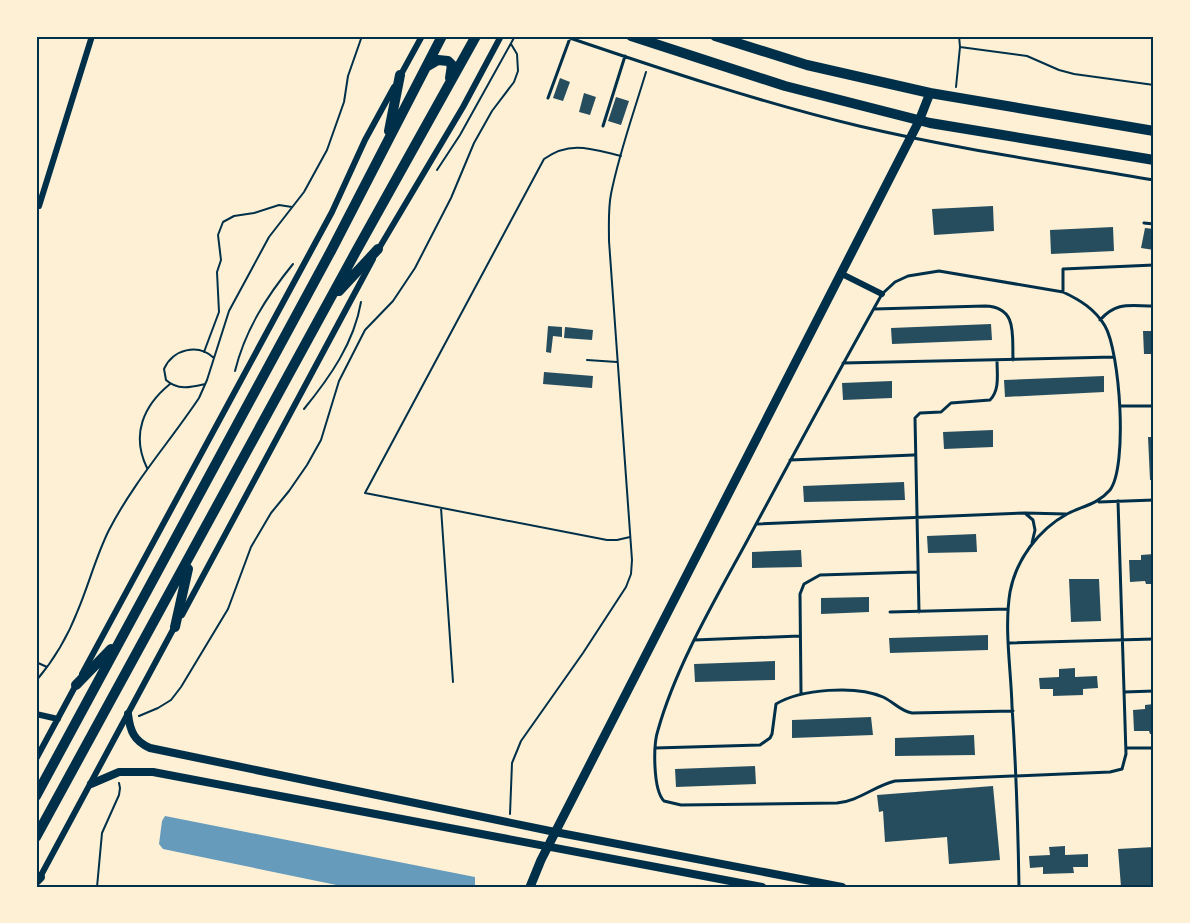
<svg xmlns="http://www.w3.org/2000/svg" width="1190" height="923" font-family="'Nunito Sans',sans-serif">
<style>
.water{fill:#669bbc}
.building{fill:#264d5e}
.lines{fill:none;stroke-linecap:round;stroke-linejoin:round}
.path{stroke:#003049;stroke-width:2}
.service{stroke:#003049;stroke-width:3}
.minor{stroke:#003049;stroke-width:6}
.tertiary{stroke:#003049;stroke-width:8}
.secondary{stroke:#003049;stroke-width:9}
.primary{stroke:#003049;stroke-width:10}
.neatline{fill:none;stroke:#003049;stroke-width:2}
</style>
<rect width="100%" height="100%" fill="#fdf0d5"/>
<path class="water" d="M165 816 475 877V887H346L163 849 159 844 162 821Z"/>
<path class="building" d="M560 78 570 82 563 101 553 98Z
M584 93 596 97 590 115 579 112Z
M616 97 629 101 621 125 608 121Z
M993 206 994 231 934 235 932 209Z
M1113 227 1114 251 1051 254 1050 230Z
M1145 228 1154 229V250L1141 248Z
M991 324 992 340 892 344 891 328Z
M548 326 562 327V337L553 336 551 353 546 352Z
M565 327 593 330 592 340 564 338Z
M1143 331H1154V354H1144Z
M544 372 593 376 592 388 543 384Z
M1104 376V392L1005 397 1004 380Z
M892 381V398L843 400 842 383Z
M993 430V447L944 449 943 432Z
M1148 437H1154V480H1150Z
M904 482 905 500 804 502 803 486Z
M976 534 977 552 928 553 927 536Z
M801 550 802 567 752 568V552Z
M1154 554V584H1146L1145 581 1130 582 1129 560H1141V555Z
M1069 579H1099L1101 621 1071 622Z
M869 597V612L821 614V598Z
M988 635V650L890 653 889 638Z
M775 661V680L695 682 694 664Z
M1075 668V677L1097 676 1098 688 1083 689V695L1053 696V689H1040L1039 678 1059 677V669Z
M1154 704V734H1150L1149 731H1134L1133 710 1145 709V705Z
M871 717 873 735 792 738V720Z
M974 735 975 755 895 756V738Z
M755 766 756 784 676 787 675 769Z
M993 786 1000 860 949 864 947 837 885 842 883 811 879 812 877 795Z
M1065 846V855L1088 854V867H1073L1074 873 1043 874V867L1030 868 1029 856 1050 855 1049 847Z
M1154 847V887H1121L1118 849Z"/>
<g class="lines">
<path class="path" d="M960 47 1027 56 1059 70 1074 74 1154 85
M956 87 960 47 959 36
M621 156C592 149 570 140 544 159L365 493 607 540H617L630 537
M437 170 460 135 515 36
M204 352 219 312 217 272 221 260 218 235 223 222 234 216 254 213 279 205 292 207
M587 360 617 362
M235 371C245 330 267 296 293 264
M205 384C192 387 178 391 166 380L164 369C173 349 198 343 214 358
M304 409C330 377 354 343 361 302
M147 468C131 435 143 406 170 384
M441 508 453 682
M36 662 47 667
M36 681C54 660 68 636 78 610 89 584 96 556 109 530 135 480 169 443 199 398L207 380 229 311 269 237 304 192 327 150 344 102 348 76 362 36
M139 716 158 708 171 700 181 687 228 609 251 547 271 513 289 491 307 465 321 440 339 381 365 330 393 301 415 268 451 198 474 143 492 111 514 82 518 71 517 54 511 44
M510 814 512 763 521 741 583 653 626 587 631 574 632 560 609 241C609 225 608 209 611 194 619 153 634 112 646 72
M97 887 102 833 119 795 120 788 119 783"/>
<path class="service" d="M564 36C661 69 759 102 859 126 956 149 1056 163 1154 180
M548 98 570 38
M603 126 625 56
M1144 223 1154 224
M1063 292V269L1154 265
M874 309 985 306C1018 307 1012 335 1013 360
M1100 320C1117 301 1130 306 1154 306
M843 363 1114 357
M1120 406H1154
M790 460 914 455
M1099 502 1154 500
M1026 514 1033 520 1035 530 1032 543
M756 524 1025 513 1066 514
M890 612 1008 609
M919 612 915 418 920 413 941 412 951 403 990 400C1000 390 997 374 997 360
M694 640 800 636
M1009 643 1154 639
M1124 692 1154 691
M801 693 800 594 804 584 820 575 917 572
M655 748 760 745 770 738 772 734 776 704C801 689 856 685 883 697 894 702 900 711 912 713L1013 711
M1126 748H1154
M1019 887C1018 826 1016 766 1012 706 1011 669 1004 629 1010 592 1016 560 1038 530 1067 514 1083 506 1098 504 1110 490 1128 466 1120 352 1105 326 1095 309 1080 300 1063 292L939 271 908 276 895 282 882 294C836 376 791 459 747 541 715 600 676 666 658 730 653 745 653 790 664 801L681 805 837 803C859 801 874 786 895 781L1110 772 1122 769 1126 754 1118 501"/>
<path class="minor" d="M399 78 422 36
M39 206 92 36
M378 250 463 107 501 36
M840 273 882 294
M182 615 373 259
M82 674 332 212 365 140 394 87
M36 714 58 719
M36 759 77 683
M39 879 175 626"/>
<path class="tertiary" d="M128 714C130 731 134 741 150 748L555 832 842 887
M91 784 119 772H153L762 887"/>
<path class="secondary" d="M530 887 541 860 919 121 930 93"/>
<path class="primary" d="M631 36 785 86 930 123 1154 160
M715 36 807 65 930 93 1154 131
M426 67 438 60 448 61 452 65 450 78
M389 131 400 75
M339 291 378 249
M175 627 188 569
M76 685 111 649
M36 796 331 251 442 36
M36 837 354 255 476 36
M36 881 40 877"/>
</g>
<rect width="1190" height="923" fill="none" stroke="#fdf0d5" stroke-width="75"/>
<rect x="38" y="38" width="1114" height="848" class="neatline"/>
</svg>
